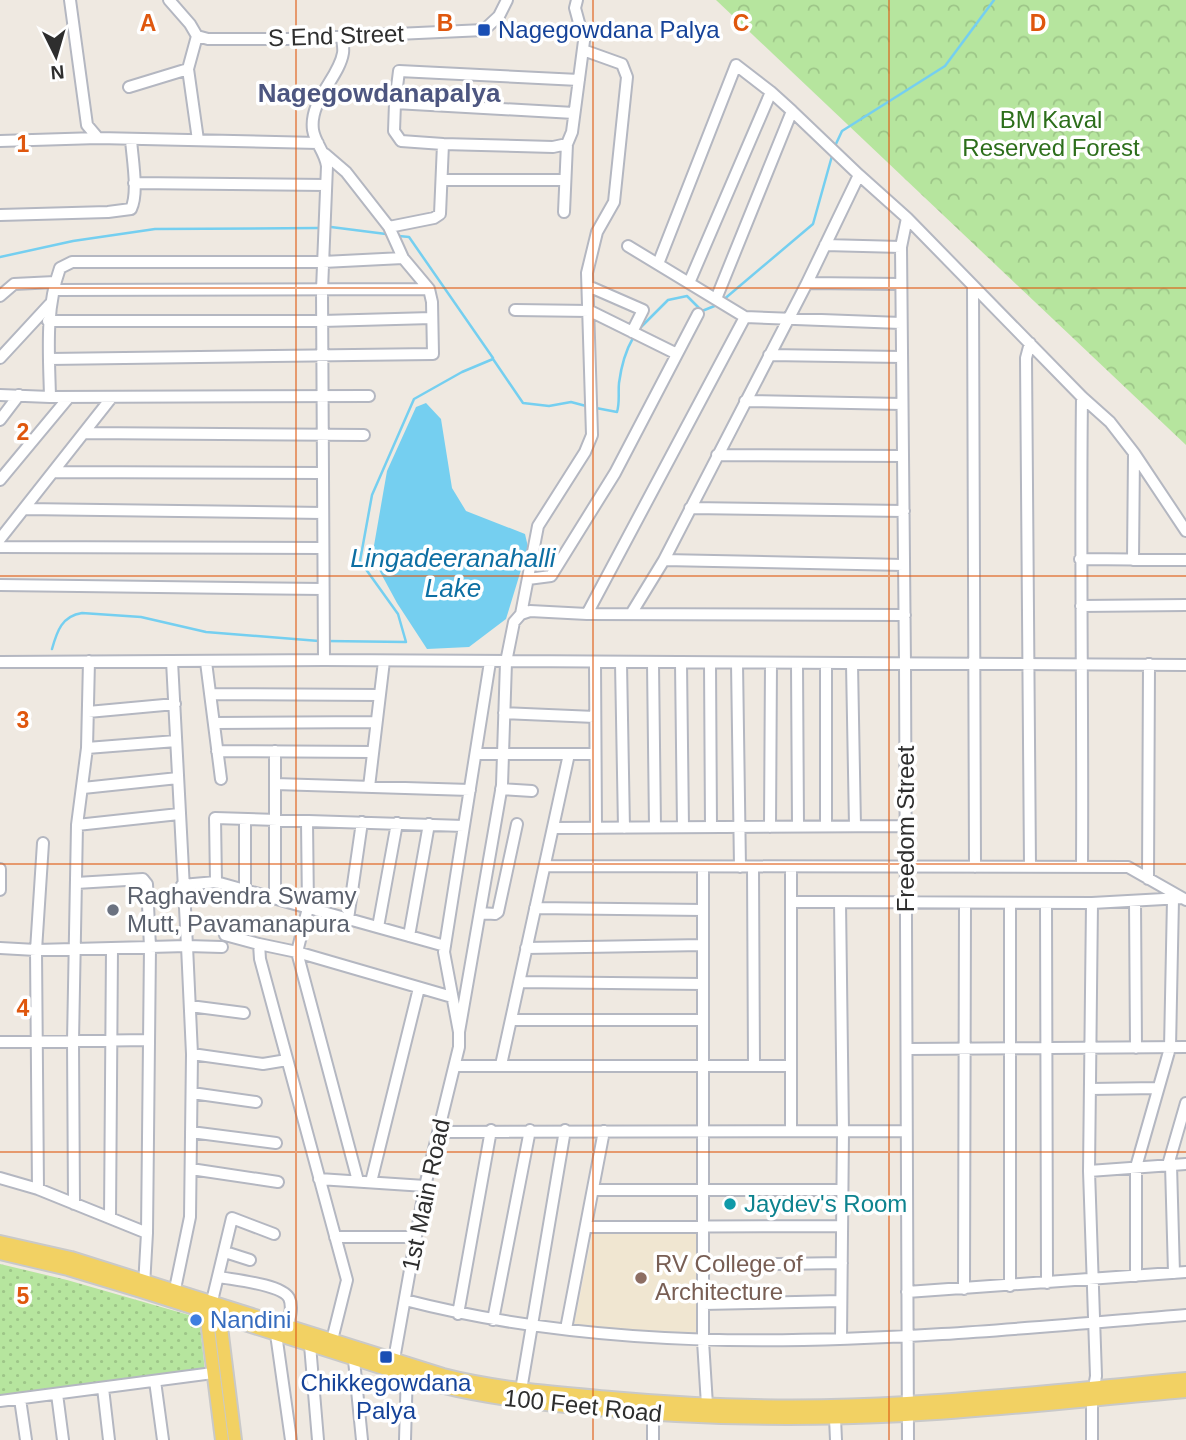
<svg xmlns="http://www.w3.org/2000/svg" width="1186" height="1440" font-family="Helvetica,sans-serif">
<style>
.education{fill:#f0e6d1}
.grass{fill:url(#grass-dots)}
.forest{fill:url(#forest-crowns)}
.water{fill:#75cff0}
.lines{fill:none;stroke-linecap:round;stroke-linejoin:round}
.stream{stroke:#75cff0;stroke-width:2.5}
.minor-casing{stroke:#b4b7c1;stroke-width:14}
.major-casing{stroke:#c9c9c9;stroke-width:16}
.minor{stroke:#fff;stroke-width:10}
.major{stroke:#f2d163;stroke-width:12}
.grid{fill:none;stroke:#df570e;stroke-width:2;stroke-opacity:0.55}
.transit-dot{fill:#1a4fb4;stroke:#fff;stroke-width:2.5}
.worship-dot{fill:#6b7280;stroke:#fff;stroke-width:2.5}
.culture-dot{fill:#0f9aa8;stroke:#fff;stroke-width:2.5}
.education-dot{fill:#8d6e63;stroke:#fff;stroke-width:2.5}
.shop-dot{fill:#3f7fe0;stroke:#fff;stroke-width:2.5}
.labels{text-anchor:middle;stroke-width:7;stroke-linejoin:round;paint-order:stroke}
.transit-label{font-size:24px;fill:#164399;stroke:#fff;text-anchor:start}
.street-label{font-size:24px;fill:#2e2e2e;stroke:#fff}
.park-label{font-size:24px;fill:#2c6e1b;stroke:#fff}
.worship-label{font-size:24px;fill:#5b616d;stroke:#fff;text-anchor:start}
.culture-label{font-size:24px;fill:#0d838f;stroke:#fff;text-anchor:start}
.education-label{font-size:24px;fill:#785e54;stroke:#fff;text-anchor:start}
.shop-label{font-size:24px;fill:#366cbe;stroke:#fff;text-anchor:start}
.neighbourhood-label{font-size:26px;font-weight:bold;fill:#4d5680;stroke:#fff}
.water-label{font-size:26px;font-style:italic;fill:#0d6fa3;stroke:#fff}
.grid-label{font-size:23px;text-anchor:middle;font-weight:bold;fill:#df570e;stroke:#fff;stroke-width:7;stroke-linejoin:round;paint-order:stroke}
</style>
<defs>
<pattern id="grass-dots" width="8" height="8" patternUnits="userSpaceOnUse" patternTransform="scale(1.75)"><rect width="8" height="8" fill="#b6e59e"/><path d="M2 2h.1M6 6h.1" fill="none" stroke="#9dc588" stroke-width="1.8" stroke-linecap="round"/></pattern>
<pattern id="forest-crowns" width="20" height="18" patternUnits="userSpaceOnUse" patternTransform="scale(1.75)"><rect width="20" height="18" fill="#b6e59e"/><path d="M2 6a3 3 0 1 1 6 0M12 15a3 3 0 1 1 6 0" fill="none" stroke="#9dc588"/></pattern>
</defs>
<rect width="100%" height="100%" fill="#efe9e1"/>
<path class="education" d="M593 1230 699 1231V1337L574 1325Z"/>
<path class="grass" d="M0 1264 67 1280 189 1315 190 1324 200 1326 205 1371 0 1398Z"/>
<path class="forest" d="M716 0H1186V445Z"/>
<path class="water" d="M426 403 441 419 452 488 466 511 525 534 528 547 506 619 469 647 427 649 397 603 372 557 387 471 416 407Z"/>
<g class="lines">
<path class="stream" d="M835 146 842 131 945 66 994 0
M331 227 386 234
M399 236 409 237 493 358
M0 257 73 241 155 229 318 228
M722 301 813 224 832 156
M639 329 668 300 687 296 702 311 717 305
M596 408 617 412C620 402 618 393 619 383 621 368 626 350 633 338
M326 641 406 642 398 614 360 561 372 495 414 399 462 372 493 359 523 403 549 406 571 402 586 406
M52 649C57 631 62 616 82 613L141 617 206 632 319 641"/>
<g class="minor-casing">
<path id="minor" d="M70 0 87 125 98 138
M169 0 190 24 197 36 208 39H287L484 30 499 16 507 0
M197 36 188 69 198 140
M129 87 188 69
M395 103 399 71 579 80
M0 141 98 138 318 143
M443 144 401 141 394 131 395 103 574 113
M325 154 346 172 389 227 403 258
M443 180H565
M134 183 326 185
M564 212 567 144
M0 215 108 212 131 209C139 193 132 157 131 139
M907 218 901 247 905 664 908 1440
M389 227 434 218 440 214 443 144 553 147 567 144 572 132 584 41 575 8 577 0
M825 245 901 247
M628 246 745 317
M658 264 736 65 771 92
M689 283 771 92 792 111
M807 283 859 175 907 218 1082 397 1110 422 1134 453 1186 531
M588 286 643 310 632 332
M973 286 975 867
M54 290 429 289
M0 296 14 284 55 282
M716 299 792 111 859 175
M515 310 590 311 677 354
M48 321H322L432 318
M1030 343 1026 358 1030 867
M769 355 902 357
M0 358 50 304
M49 359 433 354 432 302 429 289 403 258 323 262H72L60 268C45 310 49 353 50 397
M0 395 50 397 369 396
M745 401 902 404
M0 420 19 395
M84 433 364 435
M717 455 903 456
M53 472 323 473
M0 480 69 397
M690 508 904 511
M24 509 323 513
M0 539 112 397
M0 547 323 548
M1080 559 1186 560
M664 560 807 283 901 284
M1133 560 1134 454
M528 579 551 576 615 473 698 314
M0 585 323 589
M1081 606 1186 605
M521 614 538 526 585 452 592 435 587 273 597 232 614 202 627 77 622 64 583 50
M587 614 745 317 901 323
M631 614 664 560 904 565
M324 660 322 290 327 166C325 152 315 143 313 130 309 100 339 78 343 53 344 48 342 41 342 36
M0 662 324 660 1186 665
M206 662 221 779
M595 663 596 828
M621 663 624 828
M653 663 655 827
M681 663 683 827
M710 663 711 827
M737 663 740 867
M797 663 798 826
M826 664V826
M852 664 855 826
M210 694 380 695
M88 712 175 704
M504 713 595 717
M214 723 376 722
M87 748 176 741
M217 751 373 752
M476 754H595
M275 784 470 790
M369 787 384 661
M83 788 178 778
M501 789 532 791
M245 819V890
M307 821 308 908 297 952 358 1181
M77 825 179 814
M770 827 771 663
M553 828 906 826
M545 866 1128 867 1186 900
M703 867V1341L707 1405
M753 867 754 1066
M1082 867C1083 710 1080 554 1082 397
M0 869V890
M1148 879 1149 664
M216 882 215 818 464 826
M76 883 143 879 147 884 150 947 147 1233 144 1286
M182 885 216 882 445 946
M275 898V751
M1135 901 1136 1048
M791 902H840
M1010 904V1286
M1046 904 1047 1283
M535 908 703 910
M480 913 495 914 498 912 517 824
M348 919 362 822
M378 927 397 823
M225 935 259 944
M409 936 429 824
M0 948 36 950 187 946 172 661
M526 948 703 945
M519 982 703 984
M190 1006 244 1013
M511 1020H703
M459 1032 502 785 506 662 514 622 521 614 530 611 587 614 905 615
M0 1042 149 1040
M908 1049 1186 1047
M192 1054 187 946 222 947
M501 1065 569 754
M456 1066H791V867
M1090 1089 1158 1088
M192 1093 256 1102
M791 1131V1066
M191 1132 276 1143
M439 1132 906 1131
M1168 1165 1186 1103
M1171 1165 1174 1273
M191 1169 278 1182
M1089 1171 1186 1164
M0 1178 38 1189 147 1233
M319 1179 425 1186
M371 1182 419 988
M38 1189 36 950 43 843
M593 1190H842
M74 1204 73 1041 77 825 87 748 89 661
M110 1218 112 948
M586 1227 842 1226
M335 1237H414
M225 1252 250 1260
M703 1265 842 1263
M1136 1276V1167L1170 1048 1173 899
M219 1277C234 1280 281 1284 289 1298 293 1306 290 1317 288 1326
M175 1289 190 1217 192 1054 263 1064 287 1060
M964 1289 965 904
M907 1292 1186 1272
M405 1300C660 1366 926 1336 1186 1315
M212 1301 232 1218 274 1234
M703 1304 841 1301
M458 1314 491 1130
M493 1320 530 1130
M566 1329 604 1131
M276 1334 291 1440
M841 1339 843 1131 840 902 1092 903
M332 1340 347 1280 260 959 259 944 297 952 452 997
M310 1345 318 1440
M354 1360 362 1440
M393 1365 425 1186 459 1047V1032L444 952 490 662
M155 1381 163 1440
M103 1388 109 1440
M521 1390 565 1130
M57 1394 63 1440
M20 1399 26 1440
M0 1401 213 1373
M653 1415V1440
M835 1418 836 1440
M405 1440 407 1369
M1092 1440V1399L1096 1376 1089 1171 1092 903 1182 898"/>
</g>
<g class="major-casing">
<path id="major" d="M0 1242 71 1258 443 1375C498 1389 554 1393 611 1398 709 1407 808 1409 907 1403 1000 1398 1093 1387 1186 1379
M0 1253 68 1269 141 1291 440 1386C492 1399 544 1404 597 1409 699 1419 803 1420 905 1415 999 1410 1093 1399 1186 1391
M205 1305 222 1440
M219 1311 235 1440"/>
</g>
<use href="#minor" class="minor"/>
<use href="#major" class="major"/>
</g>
<path class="grid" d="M296 0V1440M593 0V1440M889 0V1440M0 288H1186M0 576H1186M0 864H1186M0 1152H1186"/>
<g class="transit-dot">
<rect x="477" y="23" width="14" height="14" rx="3.5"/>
<rect x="379" y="1350" width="14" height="14" rx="3.5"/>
</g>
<circle class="worship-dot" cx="113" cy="910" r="7"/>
<circle class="culture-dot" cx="730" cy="1204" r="7"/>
<circle class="education-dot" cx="641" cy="1278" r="7"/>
<circle class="shop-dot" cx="196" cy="1320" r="7"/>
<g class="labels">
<g class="transit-label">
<text x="498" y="38">Nagegowdana Palya</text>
<text x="386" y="1391" text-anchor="middle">Chikkegowdana<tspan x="386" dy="28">Palya</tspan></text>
</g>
<g class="street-label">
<text transform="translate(336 36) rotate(-2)" y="8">S End Street</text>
<text transform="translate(906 829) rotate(-90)" y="8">Freedom Street</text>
<text transform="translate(426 1195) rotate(-78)" y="8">1st Main Road</text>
<text transform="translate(583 1406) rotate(6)" y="8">100 Feet Road</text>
</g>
<g class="park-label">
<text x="1051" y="128">BM Kaval<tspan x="1051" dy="28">Reserved Forest</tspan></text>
</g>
<g class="worship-label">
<text x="127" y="904">Raghavendra Swamy<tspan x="127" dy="28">Mutt, Pavamanapura</tspan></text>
</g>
<g class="culture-label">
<text x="744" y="1212">Jaydev's Room</text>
</g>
<g class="education-label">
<text x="655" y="1272">RV College of<tspan x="655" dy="28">Architecture</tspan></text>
</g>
<g class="shop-label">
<text x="210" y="1328">Nandini</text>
</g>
<g class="neighbourhood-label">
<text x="379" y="102">Nagegowdanapalya</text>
</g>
<g class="water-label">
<text x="453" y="567">Lingadeeranahalli<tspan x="453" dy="30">Lake</tspan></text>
</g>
</g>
<g class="grid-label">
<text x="148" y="31">A</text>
<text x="445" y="31">B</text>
<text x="741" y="31">C</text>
<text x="1038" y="31">D</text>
<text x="23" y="152">1</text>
<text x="23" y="440">2</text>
<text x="23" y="728">3</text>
<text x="23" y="1016">4</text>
<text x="23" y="1304">5</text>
</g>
<g transform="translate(56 56) rotate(175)" stroke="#ffffff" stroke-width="5" paint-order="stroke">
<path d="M0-5L12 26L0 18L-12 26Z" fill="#2e2e2e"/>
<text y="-10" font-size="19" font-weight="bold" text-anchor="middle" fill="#2e2e2e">N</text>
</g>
</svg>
